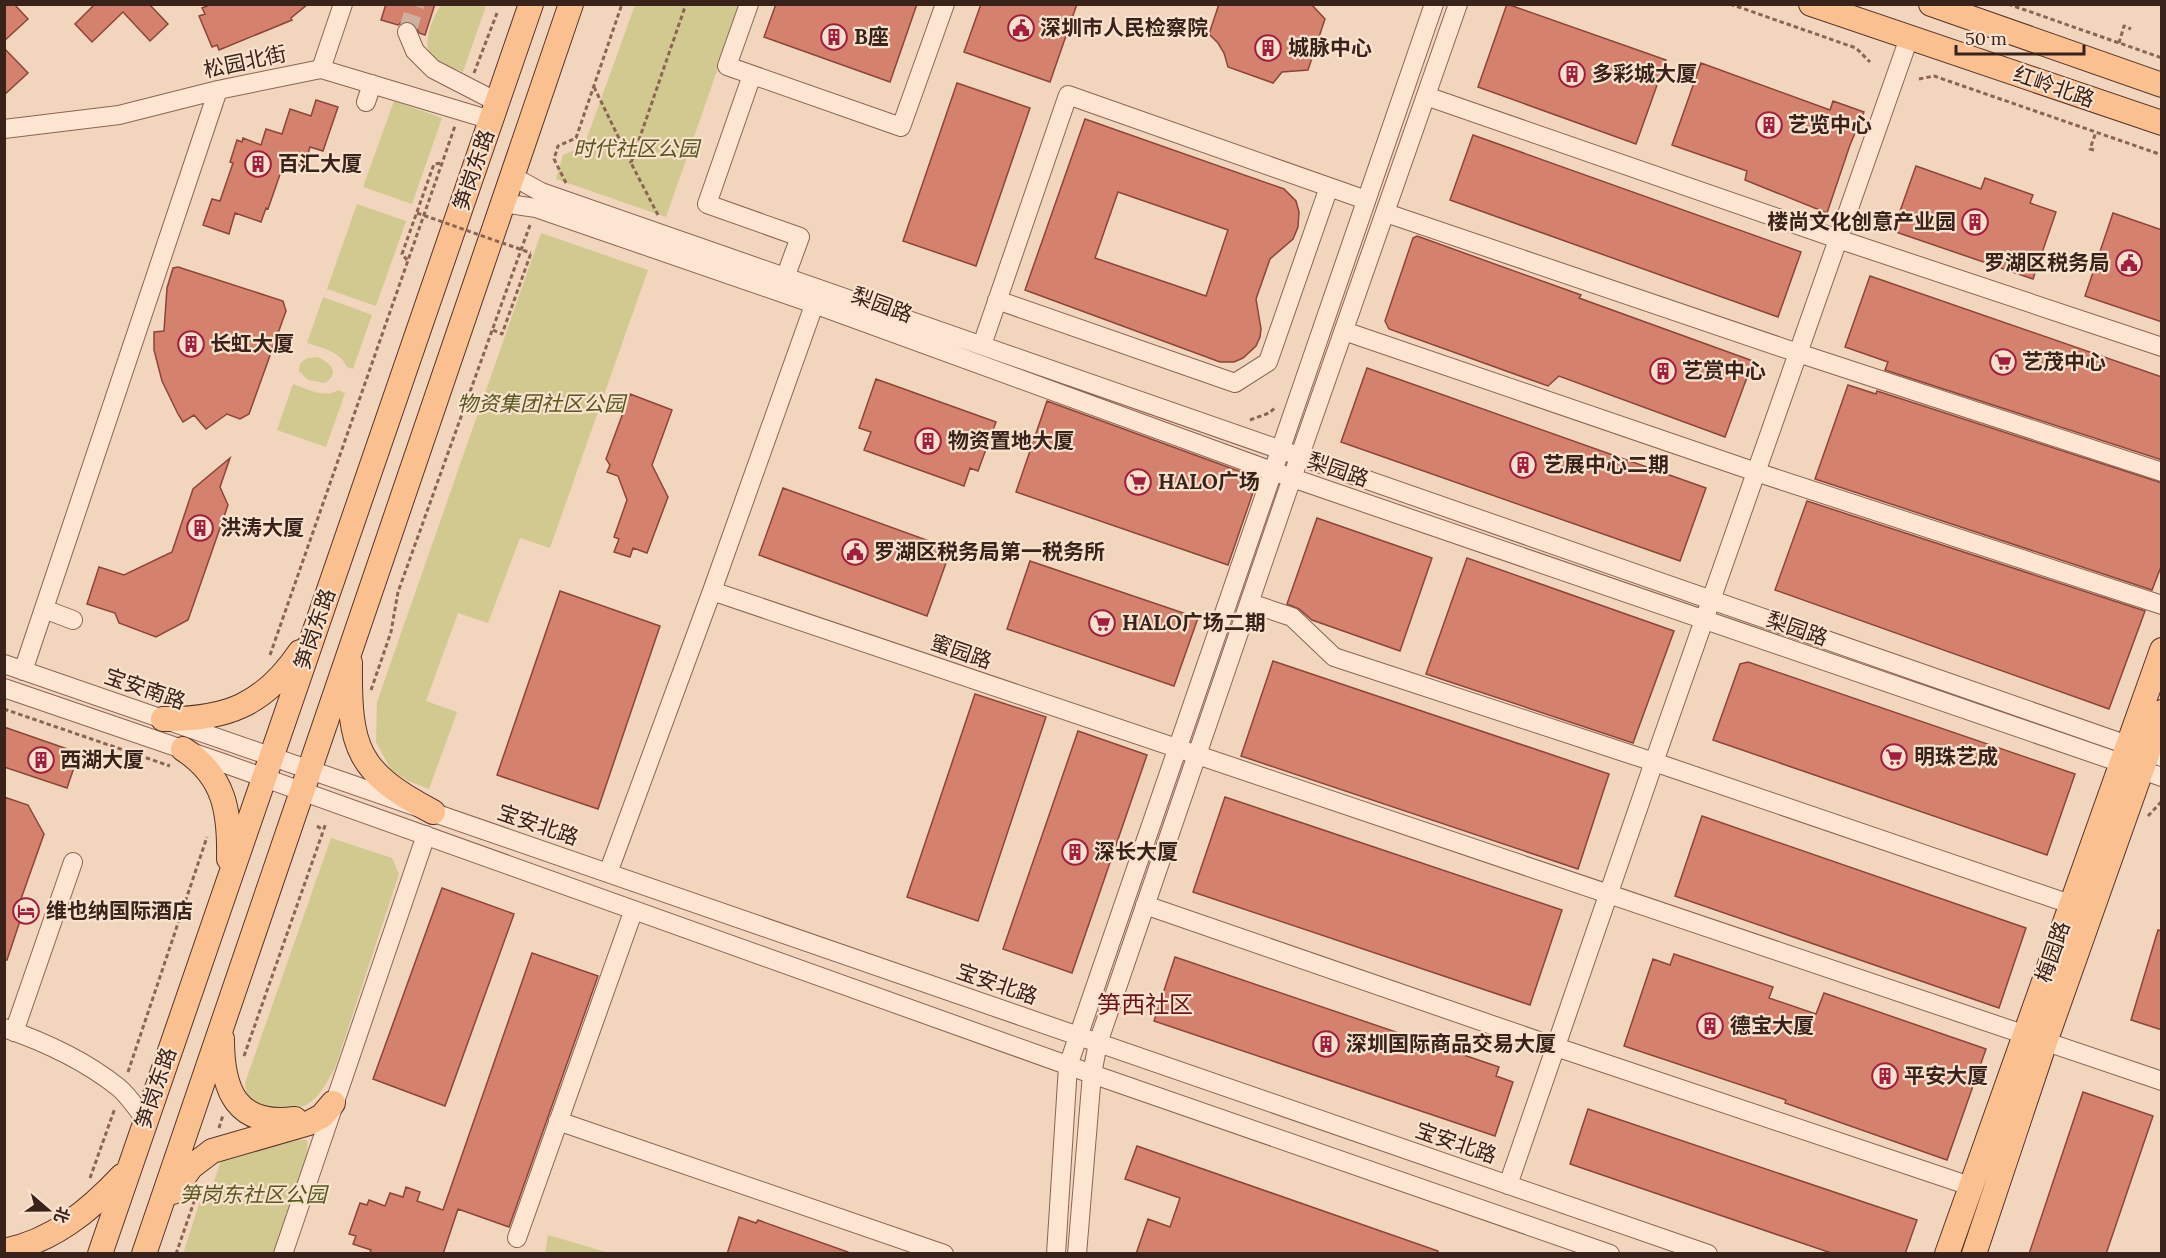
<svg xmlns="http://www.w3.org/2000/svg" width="2166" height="1258" font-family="Lora,'Noto Sans SC',serif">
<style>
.green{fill:#d1c990}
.building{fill:#d4816e;stroke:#8d4538;stroke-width:1.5;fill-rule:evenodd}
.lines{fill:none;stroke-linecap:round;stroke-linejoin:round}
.minor-tunnel{stroke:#cdb19c;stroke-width:18;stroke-dasharray:18 9;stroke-linecap:butt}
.minor-casing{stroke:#8c6454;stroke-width:20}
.major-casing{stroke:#593429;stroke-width:26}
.path{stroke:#8c6454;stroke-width:3;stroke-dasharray:4.5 3;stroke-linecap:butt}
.minor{stroke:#fce5d1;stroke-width:18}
.major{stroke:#fac090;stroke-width:24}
.path-bridge{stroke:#8c6454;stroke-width:3;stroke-dasharray:4.5 3;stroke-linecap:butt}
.labels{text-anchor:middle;stroke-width:4.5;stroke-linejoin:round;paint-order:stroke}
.poi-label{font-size:21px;font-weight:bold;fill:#39221a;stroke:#f9e2cd;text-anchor:start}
.street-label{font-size:21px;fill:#39221a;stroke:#f9e2cd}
.park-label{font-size:21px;font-style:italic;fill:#57581f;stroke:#f9e2cd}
.quarter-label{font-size:24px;fill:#6a1518;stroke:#f9e2cd}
</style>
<rect width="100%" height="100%" fill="#f2d5bd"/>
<path class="green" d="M481 4 486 6 463 72C454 68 441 65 433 58 420 46 433 17 441 5Z
M635 5H740L666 217 556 179 563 155 584 146Z
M394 101 442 118 412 204 363 187Z
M357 204 406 221 376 306 327 289Z
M541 233 648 270 550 548 520 538 488 623 458 613 426 701 457 712 429 789 408 781 391 770 376 742 377 702Z
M323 297 372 315 353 369 347 367C340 351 322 348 307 343Z
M317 357C330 362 341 373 325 383L308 380 299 371C299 359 307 358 317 357Z
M293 384C308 389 324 399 338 390L345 393 326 447 277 430Z
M331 838 392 858 399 874 335 1068C327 1082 320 1097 306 1105 286 1116 245 1110 245 1083Z
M291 1139 307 1140C311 1162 284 1229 275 1253L183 1254 200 1201 207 1203 222 1157Z
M548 1235 609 1253H545Z"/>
<path class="building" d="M4 4H14L28 19 4 41Z
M95 4H149L168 24 150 41 123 12 92 42 75 24Z
M212 4H308L291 18 292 20 219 50 217 45 212 47 199 16 205 14 202 8Z
M386 4H435L425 35 419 33 414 23 409 21H403L398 25 381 20Z
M776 4H917L890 82 764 37Z
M981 4H1077L1050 82 964 52Z
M1219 4H1311L1325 19 1308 70 1282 72 1273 83 1228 67 1224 53 1218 43 1209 34Z
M1507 4 1666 60 1636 144 1478 87Z
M4 48 28 73 4 95Z
M1701 63 1830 110 1833 101 1864 112 1850 145 1827 213 1745 180 1747 171 1672 145Z
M957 83 1030 108 976 266 903 241Z
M316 100 338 107 323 151 310 147 307 157 304 156 300 166 285 160 268 209 266 208 261 222 235 213 229 234 203 225 212 199 220 201 233 163 230 162 237 140 242 142 243 138 261 145 266 129 282 134 290 109 311 116Z
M1085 119 1284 189 1296 201 1299 212 1298 227 1293 239 1270 259 1256 299 1261 329 1260 337 1256 346 1243 358 1234 362H1220L1025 290ZM1118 192 1228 230 1206 296 1095 258Z
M1473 135 1801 252 1778 317 1450 200Z
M1916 166 1981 189 1985 178 2033 195 2030 203 2056 212 2033 279 1893 231Z
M2113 213 2162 230V322L2085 296Z
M1417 236 1581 295 1579 298 1753 361 1725 437 1559 376 1548 386 1389 329 1385 321 1413 238Z
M178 267 283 301 286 311 249 414 240 419 227 414 206 429 194 415 183 422 178 414 162 381 154 350V332L164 331 167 288 173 268Z
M1870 276 2162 377V460L1885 370 1888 362 1845 347Z
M1367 368 1706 488 1680 561 1341 442Z
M876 379 996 422 978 471 970 468 964 486 864 450 871 432 859 428Z
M1848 385 1876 394 1877 391 2162 483V564L2152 590 1815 479Z
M630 394 672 410 652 465 668 497 647 553 633 548 630 557 614 552 619 539 614 537 627 500 618 476 607 472 610 465 606 459Z
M1047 401 1258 478 1228 565 1016 492Z
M230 458 220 487 228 505 188 620 156 637 119 623 115 613 87 604 99 567 124 575 172 552 193 489Z
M783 488 951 549 927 616 759 555Z
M1807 501 2145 611 2109 709 1775 590Z
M1317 518 1432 558 1400 651 1312 620 1299 609 1287 604Z
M1467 558 1674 631 1633 743 1426 674Z
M1030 561 1198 618 1174 686 1007 629Z
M560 591 660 626 598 809 497 775Z
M1273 661 1609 774 1578 869 1241 756Z
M1748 662 2075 774 2047 855 1713 740 1740 664Z
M975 694 1046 717 978 921 907 897Z
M4 727 79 753 67 788 4 767Z
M1078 731 1147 755 1072 973 1003 949Z
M4 797 28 805 44 834 16 913 22 915 7 960H4Z
M1225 797 1562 910 1530 1005 1193 892Z
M1702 816 2026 928 1999 1008 1675 896Z
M442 888 514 914 445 1106 373 1079Z
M2158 930 2162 931V1030L2131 1020Z
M532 953 598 976 509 1227 458 1209 443 1254H369L371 1250 353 1244 356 1236 349 1234 360 1203 367 1205 369 1200 385 1206 390 1193 403 1197 406 1187 420 1192 417 1201 443 1210Z
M1674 954 1773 987 1769 998 1816 1014 1824 993 1986 1049 1947 1160 1785 1103 1786 1100 1624 1046 1653 959 1670 965Z
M1175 957 1499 1067 1496 1076 1513 1082 1495 1136 1154 1021Z
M2083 1092 2153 1116 2106 1254H2029Z
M1588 1109 1917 1220 1905 1254H1834L1570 1164Z
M1137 1146 1438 1251V1254H1136L1148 1219 1170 1227 1180 1198 1125 1179Z
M739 1217 756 1223 758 1220 848 1252V1254H727Z"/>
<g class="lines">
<path class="minor-tunnel" d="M407 32 416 4"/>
<g class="minor-casing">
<path id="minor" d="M749 4 727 66 901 127 945 4
M407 32 415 51 433 69 497 102
M321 69 343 4
M752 75 707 204 800 237 785 278
M1426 96 1838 239 2162 347
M366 102 372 84
M4 129 119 115 218 90 321 69 491 120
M512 176 541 192 2162 757
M502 203 536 208 814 304 1272 471 2162 777
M1386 213 1798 353 2162 472
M997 300 1235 383 1268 362 1329 187
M1344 331 1756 472 2162 605
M982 345 1068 95 1366 200
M712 591 2162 1081
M1250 603 1292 617 1334 657 1654 762 2070 904
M44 609 73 620
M4 664 1708 1254
M23 671 218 90
M4 688 223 763 1092 1074 1610 1254
M608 873 712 591 818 294
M1145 905 1556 1047 1970 1186
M4 1028C45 1042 84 1060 118 1087 128 1095 137 1109 145 1119
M14 1032 73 862
M558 1121 944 1254
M1508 1185 1654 762 1909 38
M517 1238 633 912
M283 1254 426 835
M1056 1254 1068 1066 1434 4
M1077 1254 1092 1074 1098 1043 1292 478 1458 4"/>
</g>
<g class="major-casing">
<path id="major" d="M1811 4 2162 123
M1931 4 2162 85
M350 663C349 749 357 772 433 812
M163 719C226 720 264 705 300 652
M183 749C225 776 230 812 229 859
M222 1039C222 1090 236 1127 295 1119
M173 1192 191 1167 212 1151 309 1123 322 1116 333 1103
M4 1251C53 1241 89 1211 122 1176
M100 1254 531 4
M144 1254 571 4
M1947 1254 2162 650
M1974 1254 2045 1042 2162 712"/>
</g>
<path class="path" d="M1730 4 1856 48 1870 62
M2008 4 2162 58
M2119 43 2124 26 2131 29
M474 73 497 13
M1919 79 1934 76 2162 155
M594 87 631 163
M2094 150 2090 149 2096 132
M566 183 554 159 558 146 576 138 622 4
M658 215 631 163 686 4
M407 260 402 254 434 164 442 163
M493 330 502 334 531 253
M1250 420 1269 413 1276 407
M270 655 455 126
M371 690 391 632 398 592 530 225
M4 709 170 766
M2148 816 2162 801
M317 826 323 830
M244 1056 326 823
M128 1072 207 837
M219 1128 223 1115
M90 1178 115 1108
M176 1254 196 1196"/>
<use href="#minor" class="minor"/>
<use href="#major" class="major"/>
<path class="path-bridge" d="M417 213 531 253"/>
</g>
<defs>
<g id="civic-ring" transform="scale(1.35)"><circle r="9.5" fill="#f9e2cd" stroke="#a11e3e" stroke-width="1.5"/><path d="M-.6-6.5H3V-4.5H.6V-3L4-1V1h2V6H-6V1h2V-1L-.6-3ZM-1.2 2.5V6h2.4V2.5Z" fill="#a11e3e"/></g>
<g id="building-ring" transform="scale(1.35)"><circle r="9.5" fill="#f9e2cd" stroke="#a11e3e" stroke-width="1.5"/><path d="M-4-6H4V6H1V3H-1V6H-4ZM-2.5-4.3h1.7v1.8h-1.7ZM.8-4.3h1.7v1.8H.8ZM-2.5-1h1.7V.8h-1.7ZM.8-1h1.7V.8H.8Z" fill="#a11e3e"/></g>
<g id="supermarket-ring" transform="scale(1.35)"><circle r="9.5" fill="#f9e2cd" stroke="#a11e3e" stroke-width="1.5"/><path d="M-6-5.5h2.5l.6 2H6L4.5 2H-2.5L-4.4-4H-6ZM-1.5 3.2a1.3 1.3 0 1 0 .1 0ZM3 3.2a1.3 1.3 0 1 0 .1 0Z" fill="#a11e3e"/></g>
<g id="hotel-ring" transform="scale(1.35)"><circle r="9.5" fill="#f9e2cd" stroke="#a11e3e" stroke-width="1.5"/><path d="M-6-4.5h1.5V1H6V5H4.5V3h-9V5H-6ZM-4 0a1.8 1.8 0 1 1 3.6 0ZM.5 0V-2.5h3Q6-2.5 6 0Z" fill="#a11e3e"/></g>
</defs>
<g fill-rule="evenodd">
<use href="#civic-ring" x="1021" y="28"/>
<use href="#building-ring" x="834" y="37"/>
<use href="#building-ring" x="1268" y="48"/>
<use href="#building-ring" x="1572" y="74"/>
<use href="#building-ring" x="1769" y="125"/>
<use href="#building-ring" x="258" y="164"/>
<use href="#building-ring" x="1975" y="222"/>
<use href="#civic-ring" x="2129" y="263"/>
<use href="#building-ring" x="191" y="344"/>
<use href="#supermarket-ring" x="2003" y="362"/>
<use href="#building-ring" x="1663" y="371"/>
<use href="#building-ring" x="928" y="441"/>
<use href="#building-ring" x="1523" y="465"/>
<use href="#supermarket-ring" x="1138" y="482"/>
<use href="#building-ring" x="200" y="528"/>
<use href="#civic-ring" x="855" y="552"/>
<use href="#supermarket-ring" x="1102" y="623"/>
<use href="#supermarket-ring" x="1894" y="757"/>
<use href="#building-ring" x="41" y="760"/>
<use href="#building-ring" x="1075" y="852"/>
<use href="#hotel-ring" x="26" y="911"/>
<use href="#building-ring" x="1710" y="1026"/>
<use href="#building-ring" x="1326" y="1044"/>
<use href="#building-ring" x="1885" y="1076"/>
</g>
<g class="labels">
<g class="poi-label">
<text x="1040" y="35">深圳市人民检察院</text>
<text x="854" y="44">B座</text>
<text x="1288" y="55">城脉中心</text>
<text x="1592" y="81">多彩城大厦</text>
<text x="1788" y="132">艺览中心</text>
<text x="278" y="171">百汇大厦</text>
<text x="1956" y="229" text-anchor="end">楼尚文化创意产业园</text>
<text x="2110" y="270" text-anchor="end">罗湖区税务局</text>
<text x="210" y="351">长虹大厦</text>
<text x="2022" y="369">艺茂中心</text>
<text x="1682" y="378">艺赏中心</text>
<text x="948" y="448">物资置地大厦</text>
<text x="1543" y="472">艺展中心二期</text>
<text x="1158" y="489">HALO广场</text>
<text x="220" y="535">洪涛大厦</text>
<text x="874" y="559">罗湖区税务局第一税务所</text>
<text x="1122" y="630">HALO广场二期</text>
<text x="1914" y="764">明珠艺成</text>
<text x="60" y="767">西湖大厦</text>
<text x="1094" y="859">深长大厦</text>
<text x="46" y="918">维也纳国际酒店</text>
<text x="1730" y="1033">德宝大厦</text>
<text x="1346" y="1051">深圳国际商品交易大厦</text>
<text x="1904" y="1083">平安大厦</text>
</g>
<g class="street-label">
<text transform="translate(245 62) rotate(-12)" y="7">松园北街</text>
<text transform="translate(2054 87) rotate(19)" y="7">红岭北路</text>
<text transform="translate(474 170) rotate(-71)" y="7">笋岗东路</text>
<text transform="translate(882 305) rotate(20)" y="7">梨园路</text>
<text transform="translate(1338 470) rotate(19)" y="7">梨园路</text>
<text transform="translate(315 629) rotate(-71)" y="7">笋岗东路</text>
<text transform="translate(1797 629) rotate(19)" y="7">梨园路</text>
<text transform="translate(961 652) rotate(19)" y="7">蜜园路</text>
<text transform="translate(145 689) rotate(19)" y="7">宝安南路</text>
<text transform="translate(538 825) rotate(19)" y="7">宝安北路</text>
<text transform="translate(2053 952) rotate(-71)" y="7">梅园路</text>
<text transform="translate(997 984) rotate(19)" y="7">宝安北路</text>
<text transform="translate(156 1088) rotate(-71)" y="7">笋岗东路</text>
<text transform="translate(1456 1143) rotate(19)" y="7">宝安北路</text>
</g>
<g class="park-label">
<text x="636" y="156">时代社区公园</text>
<text x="541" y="411">物资集团社区公园</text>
<text x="253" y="1202">笋岗东社区公园</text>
</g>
<g class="quarter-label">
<text x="1145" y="1013">笋西社区</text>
</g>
</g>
<rect width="2166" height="1258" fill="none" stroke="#39221a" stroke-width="12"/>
<g transform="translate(48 1210) rotate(110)" stroke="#f9e2cd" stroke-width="4.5" paint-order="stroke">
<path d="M0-4.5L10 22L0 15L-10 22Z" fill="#39221a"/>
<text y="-9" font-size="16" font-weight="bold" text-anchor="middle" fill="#39221a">北</text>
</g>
<path d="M1956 45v9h128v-9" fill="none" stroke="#39221a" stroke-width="3"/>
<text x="1965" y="45" font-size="18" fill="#39221a" stroke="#f9e2cd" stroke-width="4.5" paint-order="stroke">50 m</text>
</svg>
